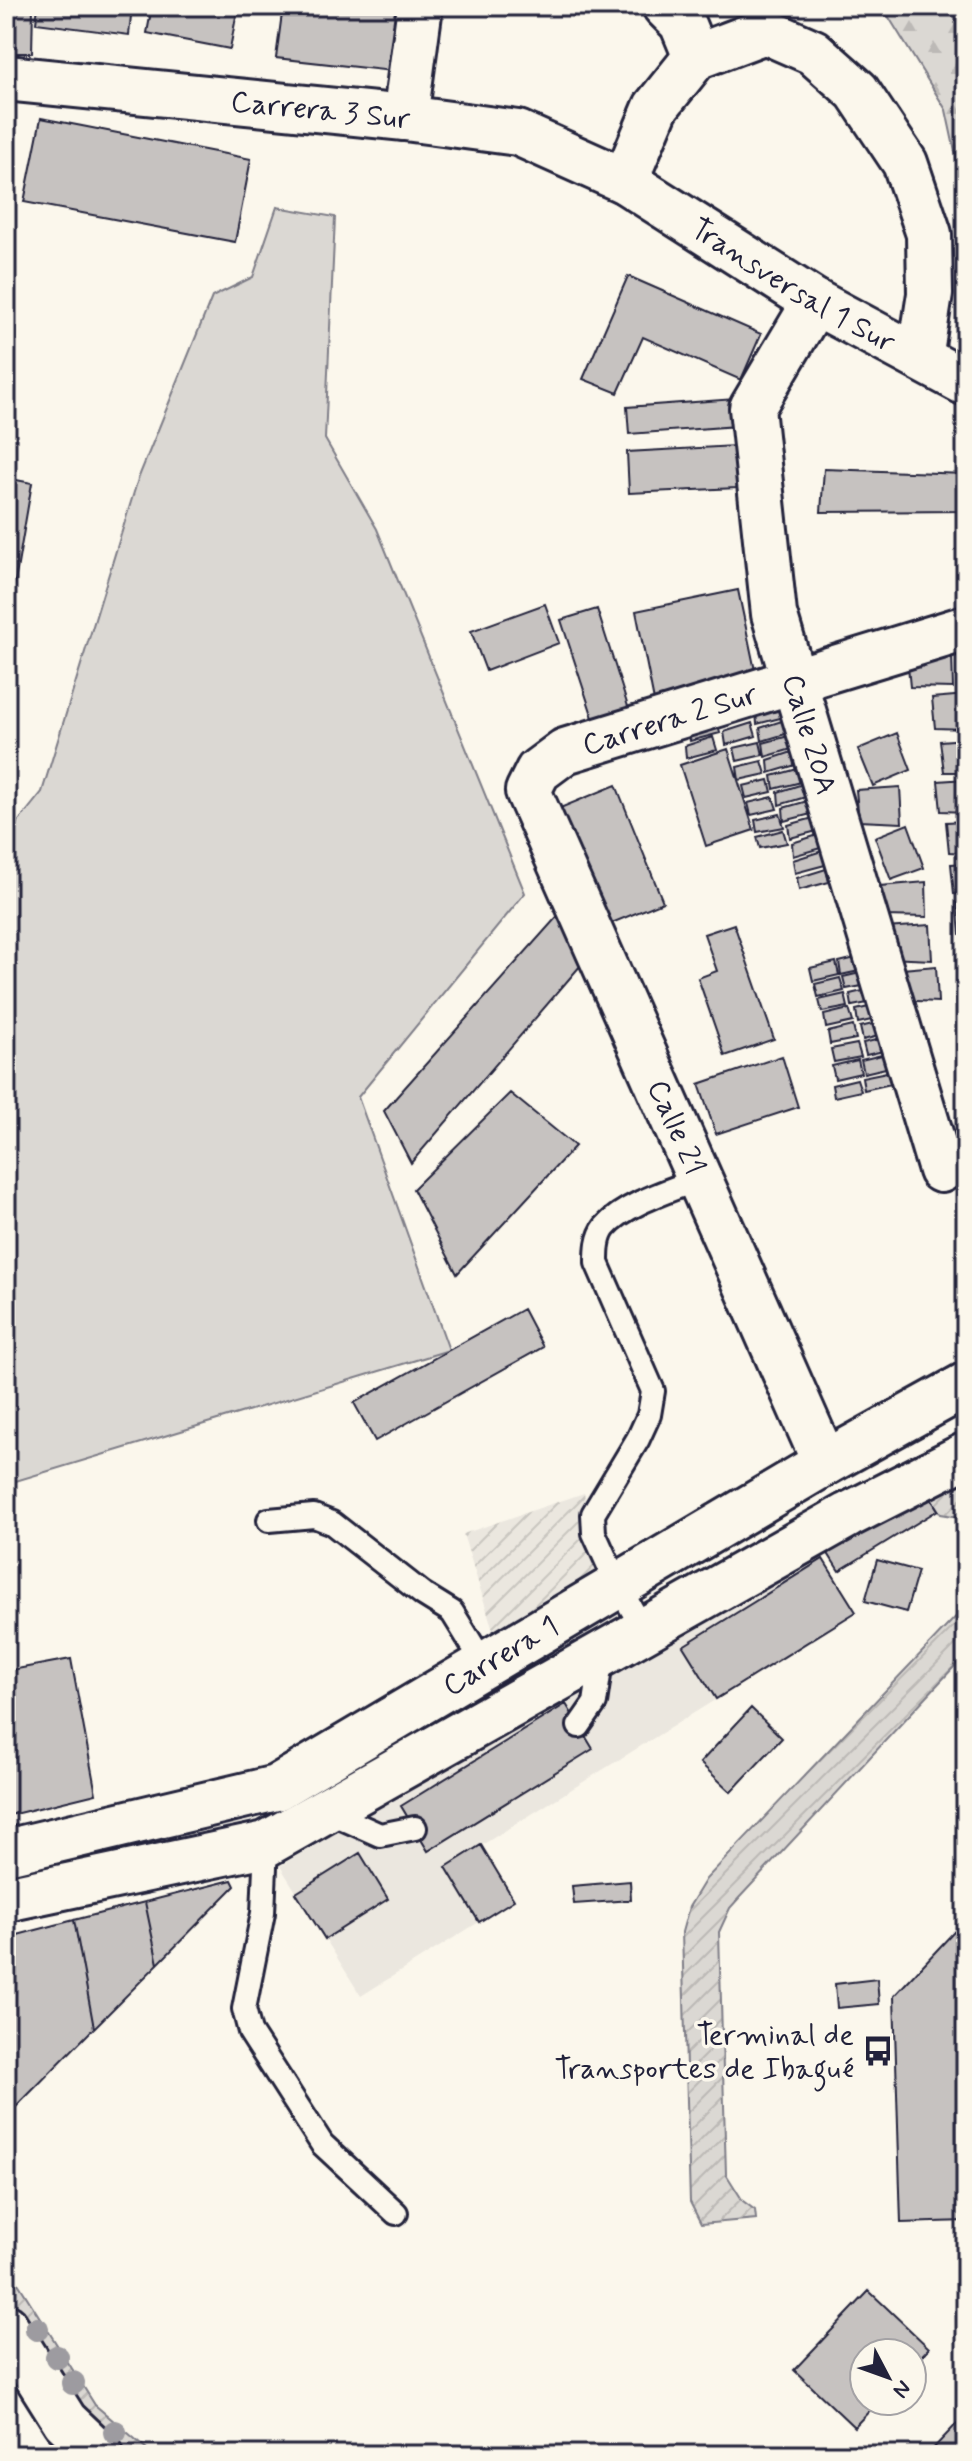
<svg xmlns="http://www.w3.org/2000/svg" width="972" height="2461" font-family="Mynerve,sans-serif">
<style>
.built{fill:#ebe7df}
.industrial{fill:url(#industrial-furrows)}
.grass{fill:#dbd8d3;stroke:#7e7d87;stroke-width:2}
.forest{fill:url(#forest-firs);stroke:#7e7d87;stroke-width:2}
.garden{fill:url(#garden-furrows);stroke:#7e7d87;stroke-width:2}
.building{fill:#c6c2c0;stroke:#22223b;stroke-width:2}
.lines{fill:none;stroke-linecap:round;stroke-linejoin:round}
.lane-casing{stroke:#22223b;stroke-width:28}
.street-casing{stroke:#22223b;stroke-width:50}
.secondary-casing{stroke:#22223b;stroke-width:50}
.lane{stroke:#fbf7ec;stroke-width:22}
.street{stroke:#fbf7ec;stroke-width:44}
.secondary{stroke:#fbf7ec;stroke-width:44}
.tree{fill:#9d9ba0}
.labels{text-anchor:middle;stroke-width:7;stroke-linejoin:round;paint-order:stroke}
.street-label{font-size:30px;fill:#22223b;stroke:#fbf7ec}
.poi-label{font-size:30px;fill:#22223b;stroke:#fbf7ec;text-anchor:end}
</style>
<defs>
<pattern id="industrial-furrows" width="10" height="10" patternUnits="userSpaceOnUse" patternTransform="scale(2)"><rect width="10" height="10" fill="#ebe7df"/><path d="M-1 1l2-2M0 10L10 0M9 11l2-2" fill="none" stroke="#c9c6c0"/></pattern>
<pattern id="forest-firs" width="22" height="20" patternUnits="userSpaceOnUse" patternTransform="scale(2)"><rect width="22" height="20" fill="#dbd8d3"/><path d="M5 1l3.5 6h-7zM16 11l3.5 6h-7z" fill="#bcb9b6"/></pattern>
<pattern id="garden-furrows" width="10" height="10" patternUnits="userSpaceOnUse" patternTransform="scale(2)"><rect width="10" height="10" fill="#dbd8d3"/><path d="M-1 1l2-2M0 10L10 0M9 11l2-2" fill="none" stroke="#bcb9b6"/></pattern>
</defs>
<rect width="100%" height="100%" fill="#fbf7ec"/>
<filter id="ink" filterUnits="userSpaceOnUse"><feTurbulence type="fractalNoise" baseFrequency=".0125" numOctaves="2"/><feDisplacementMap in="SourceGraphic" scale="16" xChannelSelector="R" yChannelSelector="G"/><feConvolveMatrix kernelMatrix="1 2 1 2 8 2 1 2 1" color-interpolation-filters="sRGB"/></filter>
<g filter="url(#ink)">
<path class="built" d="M818 1549 856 1612 482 1845 514 1900 361 1996 280 1866Z"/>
<path class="industrial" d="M584 1493 599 1571 493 1630 463 1534Z"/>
<path class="grass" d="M277 207 335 217 325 439 377 529 525 893 358 1097 449 1350 6 1484V837L42 792 138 479 212 297 253 277Z"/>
<path class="forest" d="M882 6H966V203L946 110Z"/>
<path class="garden" d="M966 1462V1518L941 1514 923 1486Z
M966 1606V1654L739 1898 730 1908 719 1932 726 2174 743 2201 755 2210 756 2219 701 2224 690 2202 682 1932 689 1907 706 1879Z
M6 2264 95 2405 154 2455H128L82 2411 6 2292Z"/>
<path class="building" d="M6 6H33L32 53H6Z
M38 6H132L129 35 36 23Z
M152 6H238L230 49 147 33Z
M283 6H419L410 73 276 58Z
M696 6H736L699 17Z
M41 118 251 159 235 242 24 202Z
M628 276 761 334 741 380 643 337 618 393 583 379Z
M735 399 737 426 629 434 627 407Z
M735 446 737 488 629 493 627 452Z
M824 469 966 474V511L821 512Z
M6 478 32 483 9 617H6Z
M738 590 757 680 654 701 636 611Z
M545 604 559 643 486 671 471 631Z
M597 609 631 716 596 727 561 620Z
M966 636V668L960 667 957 637Z
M952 653 953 688 910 687 907 656Z
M966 695V729L935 728 932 698Z
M784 703 788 716 757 724 756 711Z
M788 719 792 732 762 741 760 728Z
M716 720 720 733 690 741 688 729Z
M752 723 756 736 726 745 724 732Z
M897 733 911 770 873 786 858 749Z
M792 735 795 748 765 757 763 743Z
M713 737 717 750 686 758 685 746Z
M966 739V772H944L940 741Z
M760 742 763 755 737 761 734 748Z
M728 749 754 830 706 846 680 765Z
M795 751 799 764 769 773 768 760Z
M762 761 766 774 739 780 737 767Z
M801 768 805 781 774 789 772 776Z
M966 779V812L941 811 938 781Z
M769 780 772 792 746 798 743 786Z
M806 783 809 796 779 805 778 792Z
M616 785 663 902 607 925 560 808Z
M900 787 902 823 859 821 856 790Z
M773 797 777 809 751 815 748 803Z
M811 800 815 813 784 821 783 808Z
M780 814 784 827 757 832 755 820Z
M817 817 821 830 790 838 788 825Z
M966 821V853L949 852 946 822Z
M908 824 924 868 891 880 875 837Z
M783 830 787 843 760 848 757 837Z
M821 834 824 847 793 856 792 843Z
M822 851 825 865 795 873 793 860Z
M966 863V895L954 894 951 864Z
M826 869 829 882 799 890 797 878Z
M926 882 927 917 884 916 880 886Z
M957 903H966V934H960Z
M563 910 581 965 411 1163 384 1111Z
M734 924 774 1039 725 1056 698 978 717 971 704 934Z
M930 925 932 960 888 958 885 928Z
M864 956 868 969 841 975 839 962Z
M836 962 839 975 813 981 810 968Z
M936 966 938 1002 894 1000 891 970Z
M869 971 873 984 846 989 843 977Z
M840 978 844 991 818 997 815 984Z
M875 988 878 1001 852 1006 850 994Z
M845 994 848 1007 822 1012 819 1000Z
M881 1004 885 1017 858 1023 856 1010Z
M849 1009 853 1022 826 1028 824 1015Z
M886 1021 890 1033 863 1040 860 1027Z
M853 1026 856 1039 830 1044 828 1032Z
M889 1037 892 1049 866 1055 863 1043Z
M857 1044 861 1057 834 1062 831 1049Z
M886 1054 890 1067 864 1073 861 1060Z
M782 1056 798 1107 716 1134 699 1084Z
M858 1060 861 1073 835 1079 832 1066Z
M887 1072 891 1084 864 1090 862 1077Z
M857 1079 861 1091 834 1097 832 1085Z
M510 1093 575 1146 457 1274 413 1189Z
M523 1309 543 1347 375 1441 354 1403Z
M923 1486 938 1510 839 1571 824 1547Z
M823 1559 856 1612 716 1699 683 1646Z
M877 1560 918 1571 906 1612 865 1601Z
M71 1659 96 1794 6 1816V1671Z
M566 1704 593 1749 428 1851 401 1806Z
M751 1708 782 1738 731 1792 700 1763Z
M481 1845 514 1900 479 1922 446 1867Z
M360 1853 388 1899 325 1939 296 1893Z
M232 1880 235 1886 158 1964 145 1902Z
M630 1881 631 1900 574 1904 572 1886Z
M145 1902 158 1964 94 2028 74 1920Z
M966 1919V2221L901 2223 894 1996Z
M74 1920 94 2028 6 2117V1938Z
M877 1979 879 2004 837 2008 835 1984Z
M869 2291 929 2348 912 2366V2353H864V2401H879L854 2427 794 2370Z
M966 2414V2455H927Z"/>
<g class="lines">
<g class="lane-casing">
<path id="lane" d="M269 1520 314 1516 332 1523 423 1594 452 1612 484 1664
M644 1630 618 1586 594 1533 593 1514 638 1439 649 1415 653 1391 597 1263C597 1251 597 1237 605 1227 625 1204 671 1190 699 1179
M579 1726 595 1703 602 1655
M326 1811 380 1835 415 1828
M266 1844 263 1913 244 2009 250 2032 322 2144 396 2213"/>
</g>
<g class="street-casing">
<g id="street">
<path d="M665 6 682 23 696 57"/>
<path d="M405 118 420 6"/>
<path d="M625 181 656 107 696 57 765 31 813 52 857 91 905 163 929 234 930 294 920 358"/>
<path id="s1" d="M815 302 752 408 774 614 941 1170"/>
<path id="s2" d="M825 1463 528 791 538 771 565 751 966 628"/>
<path id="s3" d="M6 1852 276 1788 825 1463 966 1385"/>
<path d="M6 1899 266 1844 848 1515 966 1455"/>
</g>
</g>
<g class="secondary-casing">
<g id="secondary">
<path id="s4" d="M6 78 405 118 518 133 625 181 815 302 966 383"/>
<path d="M6 2327 65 2421 101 2455"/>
</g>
</g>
<use href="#lane" class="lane"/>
<use href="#street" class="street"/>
<use href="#secondary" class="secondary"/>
</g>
<g class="tree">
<circle cx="37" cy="2329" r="12"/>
<circle cx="57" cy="2357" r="12"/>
<circle cx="73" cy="2383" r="12"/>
<circle cx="115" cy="2432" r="12"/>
</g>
</g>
<defs>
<g id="bus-bare" transform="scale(2.4)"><path d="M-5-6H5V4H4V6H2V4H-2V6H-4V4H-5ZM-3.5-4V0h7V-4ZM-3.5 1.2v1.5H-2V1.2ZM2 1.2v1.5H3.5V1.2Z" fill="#22223b" stroke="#fbf7ec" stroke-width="2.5" paint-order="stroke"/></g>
</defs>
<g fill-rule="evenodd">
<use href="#bus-bare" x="878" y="2051"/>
</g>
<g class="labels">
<g class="street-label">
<text dy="10" stroke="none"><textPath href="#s4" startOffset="316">Carrera 3 Sur</textPath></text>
<text dy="10" stroke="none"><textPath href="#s4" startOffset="830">Transversal 1 Sur</textPath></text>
<text dy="10" stroke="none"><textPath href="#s2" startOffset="900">Carrera 2 Sur</textPath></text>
<text dy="10" stroke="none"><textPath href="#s1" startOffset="456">Calle 20A</textPath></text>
<text transform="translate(677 1127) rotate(66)" y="10">Calle 21</text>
<text dy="10" stroke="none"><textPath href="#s3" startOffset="538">Carrera 1</textPath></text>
</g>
<g class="poi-label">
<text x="854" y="2044">Terminal de<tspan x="854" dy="34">Transportes de Ibagué</tspan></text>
</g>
</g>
<rect width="972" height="2461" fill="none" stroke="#fbf7ec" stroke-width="32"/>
<rect x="16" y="16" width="940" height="2429" fill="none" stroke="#22223b" stroke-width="3" filter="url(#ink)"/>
<g transform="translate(888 2377) rotate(131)"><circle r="38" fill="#fbf7ec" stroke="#a4a2a5" stroke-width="2"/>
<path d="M0-6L14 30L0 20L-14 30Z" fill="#22223b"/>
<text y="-12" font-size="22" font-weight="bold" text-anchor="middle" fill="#22223b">N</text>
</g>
</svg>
